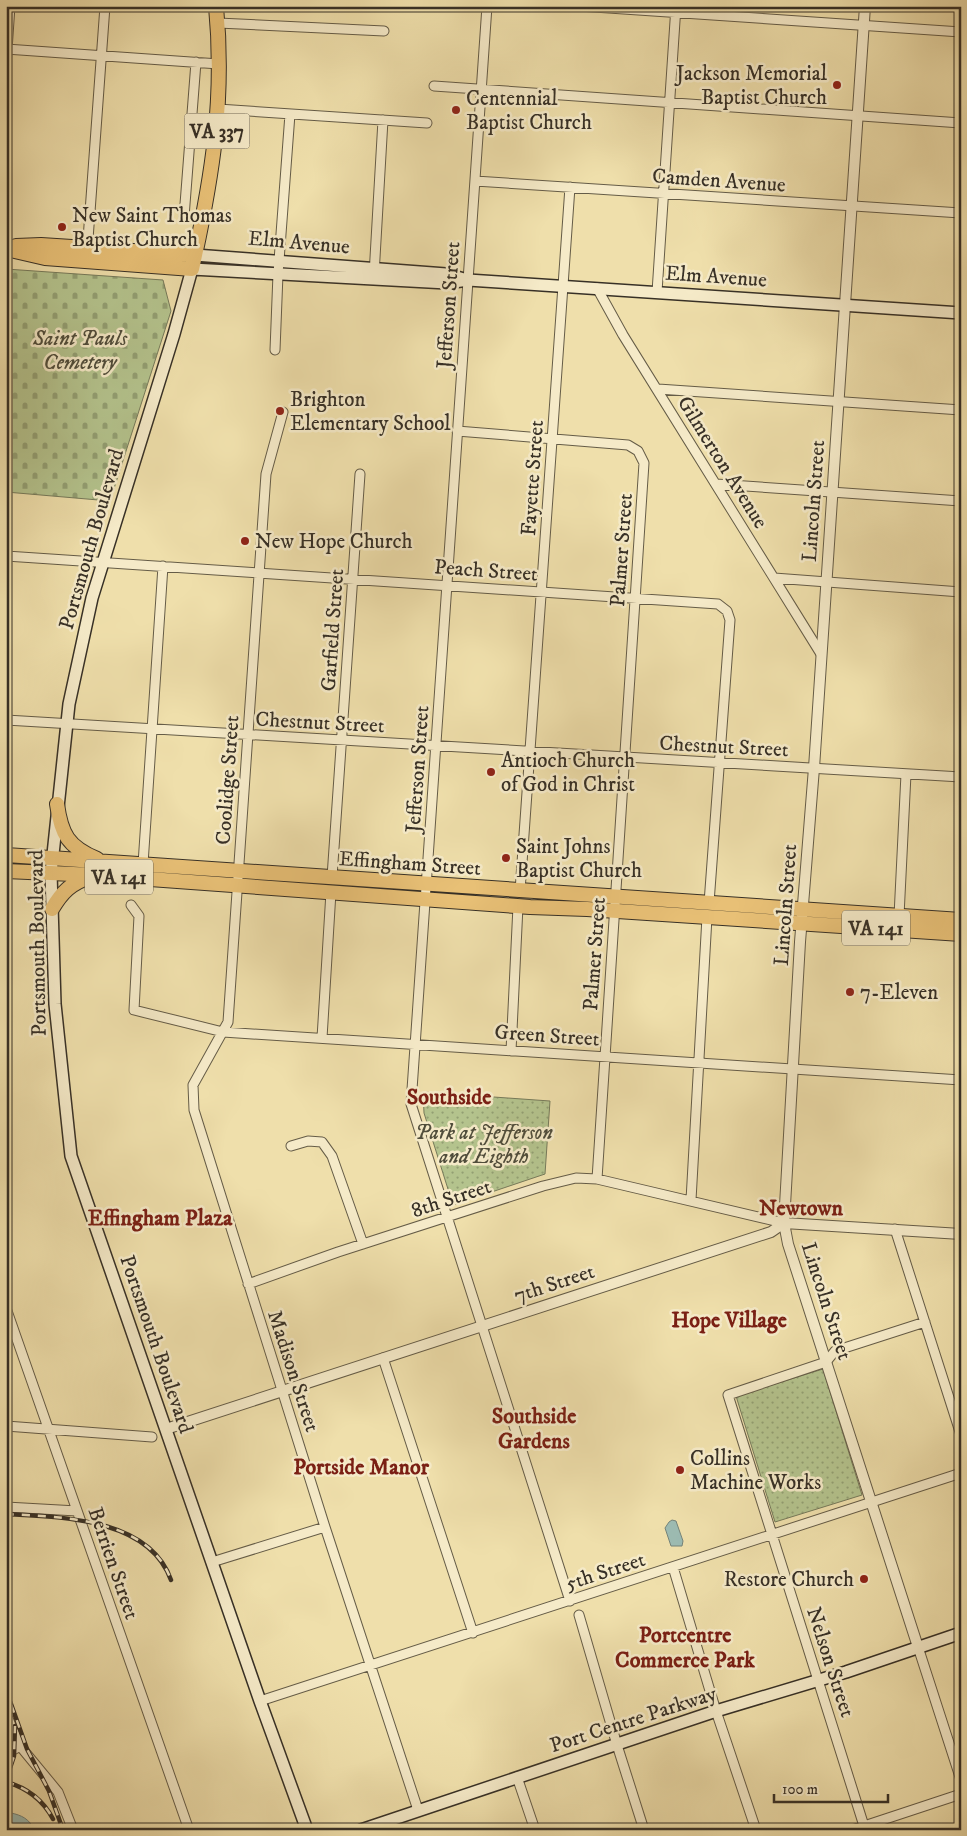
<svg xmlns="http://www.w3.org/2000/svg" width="967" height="1836" font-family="'IM FELL DW Pica',serif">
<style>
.green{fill:url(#green-dots);stroke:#767a5a}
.cemetery{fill:url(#cemetery-stones);stroke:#767a5a}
.water{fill:#9cbbb2;stroke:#74837a}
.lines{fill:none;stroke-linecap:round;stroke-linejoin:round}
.minor-casing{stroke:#655c47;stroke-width:11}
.tertiary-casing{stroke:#655c47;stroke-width:12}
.secondary-casing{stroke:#373026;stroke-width:14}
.primary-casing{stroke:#373026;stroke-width:16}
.minor{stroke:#f5eac8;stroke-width:9}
.tertiary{stroke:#f5eac8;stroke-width:10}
.secondary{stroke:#f5eac8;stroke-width:11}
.primary{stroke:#e8c076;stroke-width:14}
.rail-casing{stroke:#373026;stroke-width:4.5}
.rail{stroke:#f5eac8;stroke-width:2.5;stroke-dasharray:8;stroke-linecap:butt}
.poi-dot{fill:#8f2418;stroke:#f5eac8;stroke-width:2}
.labels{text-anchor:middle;stroke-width:5;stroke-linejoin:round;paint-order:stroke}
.shield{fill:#f5eac8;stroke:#706857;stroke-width:1}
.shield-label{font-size:20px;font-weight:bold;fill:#373026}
.poi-label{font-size:21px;fill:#373026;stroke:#f5eac8;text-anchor:start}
.street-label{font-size:21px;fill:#373026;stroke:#f5eac8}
.park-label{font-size:21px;font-style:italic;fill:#504d3b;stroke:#f5eac8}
.neighbourhood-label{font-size:22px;font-weight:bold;fill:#7a1f14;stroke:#f5eac8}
</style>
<defs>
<pattern id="green-dots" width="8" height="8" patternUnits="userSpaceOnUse" patternTransform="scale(1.25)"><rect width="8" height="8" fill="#b4c38d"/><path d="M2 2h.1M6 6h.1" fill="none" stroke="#939f73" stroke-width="1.8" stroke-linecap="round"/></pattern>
<pattern id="cemetery-stones" width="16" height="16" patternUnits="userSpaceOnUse" patternTransform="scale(1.25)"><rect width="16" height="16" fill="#b4c38d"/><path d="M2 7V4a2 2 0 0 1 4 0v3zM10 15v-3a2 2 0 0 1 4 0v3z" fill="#939f73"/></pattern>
</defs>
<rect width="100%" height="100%" fill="#efdfab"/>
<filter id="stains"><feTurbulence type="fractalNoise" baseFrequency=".004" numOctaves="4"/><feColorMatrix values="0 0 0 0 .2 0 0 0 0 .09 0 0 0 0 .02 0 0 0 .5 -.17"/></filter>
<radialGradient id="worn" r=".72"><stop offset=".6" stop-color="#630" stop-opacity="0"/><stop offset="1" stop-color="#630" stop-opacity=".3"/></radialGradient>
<path class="green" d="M423 1092 550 1101 545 1174 453 1205 424 1113Z
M823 1369 862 1495 775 1522 736 1396Z"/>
<path class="cemetery" d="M6 269 163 280 171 311 110 501 6 492Z"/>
<path class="water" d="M672 1520 676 1521 683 1541 682 1546H671L665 1528 669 1522Z
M11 1813C21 1815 30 1819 34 1830H6V1814Z"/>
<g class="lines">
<g class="minor-casing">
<path id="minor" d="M487 6 411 1104 570 1601
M579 6 961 32
M218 23 384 31
M6 49 219 64
M6 65 10 6
M434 86 961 123
M218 109 427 123
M475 181 961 213
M184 217 196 62
M87 253 105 6
M374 275 383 120
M597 288 623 335 821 654
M657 292 676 6
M275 350 278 274 290 114
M658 389 961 410
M283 412 266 474 228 1022 193 1085 194 1110 325 1527 418 1810
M457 431 628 445 638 451 644 463 597 1179
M716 484 961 501
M6 556 718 604 727 611 730 620 709 903
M774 578 961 592
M6 720 961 777
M143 864 163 566
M332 877 360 474
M520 891 570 187
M131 905 139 916 134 1010 223 1032 961 1080
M899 916 906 774
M322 1038 331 892
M511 1051 518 906
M291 1146 308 1141 322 1142 332 1156 363 1244
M691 1200 707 917
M895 1229 961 1435
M248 1284 338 1252 543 1186 576 1178 597 1179 784 1223
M6 1308 189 1830
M383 1358 473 1633
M6 1426 152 1437
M6 1507 77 1511
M212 1562 325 1527
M673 1567 716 1711 756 1830
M579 1615 617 1745 644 1830
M918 1647 961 1780
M260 1701 961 1473
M6 1714 20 1746 58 1792 73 1830
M6 1754 20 1746
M517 1777 535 1830
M864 1826 728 1395 826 1362 835 1351 925 1322
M852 1830 961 1794"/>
</g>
<g class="tertiary-casing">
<path id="tertiary" d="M865 6 814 768 800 942 784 1223 788 1244 918 1647
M166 1429 771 1232 784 1223 961 1234"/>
</g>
<g class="secondary-casing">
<path id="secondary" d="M195 255 446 274 464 279
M307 1830 260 1701 71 1156 55 1004 51 873 69 704 92 598 174 334 192 269 447 283 468 280 961 313
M361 1830 716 1711 846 1672 961 1633"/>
</g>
<g class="primary-casing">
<path id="primary" d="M16 246 41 245 195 255
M6 249 45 258 192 269C212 178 225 100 216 6
M57 804C61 834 68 847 97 859
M6 855 961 920
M6 871 95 875 530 907 587 909 961 934
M52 909C62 892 71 883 90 877"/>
</g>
<use href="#minor" class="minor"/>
<use href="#tertiary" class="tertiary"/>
<use href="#secondary" class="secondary"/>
<use href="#primary" class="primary"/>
<g class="rail-casing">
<path id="rail" d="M6 1514C62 1517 149 1518 171 1580
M6 1690 27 1749 49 1791 63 1830
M6 1780 14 1756 15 1726
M6 1782C28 1788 43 1800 53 1819"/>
</g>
<use href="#rail" class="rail"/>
</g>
<g class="poi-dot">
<circle cx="837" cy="85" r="5"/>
<circle cx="456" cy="110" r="5"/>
<circle cx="62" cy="227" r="5"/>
<circle cx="280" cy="411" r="5"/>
<circle cx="245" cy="541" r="5"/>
<circle cx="491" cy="772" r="5"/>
<circle cx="506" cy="858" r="5"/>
<circle cx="850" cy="992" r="5"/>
<circle cx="680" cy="1470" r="5"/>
<circle cx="864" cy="1579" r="5"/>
</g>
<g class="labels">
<g class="shield">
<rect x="184.5" y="113.5" width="65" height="35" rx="4"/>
<rect x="85" y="859.5" width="68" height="35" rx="4"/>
<rect x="842" y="910.5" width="68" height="35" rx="4"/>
</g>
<g class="shield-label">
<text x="217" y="138">VA 337</text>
<text x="119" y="884">VA 141</text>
<text x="876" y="935">VA 141</text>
</g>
<g class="poi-label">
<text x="827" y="80" text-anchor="end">Jackson Memorial<tspan x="827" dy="24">Baptist Church</tspan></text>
<text x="466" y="105">Centennial<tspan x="466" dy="24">Baptist Church</tspan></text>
<text x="72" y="222">New Saint Thomas<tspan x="72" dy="24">Baptist Church</tspan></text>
<text x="290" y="406">Brighton<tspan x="290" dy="24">Elementary School</tspan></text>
<text x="255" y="548">New Hope Church</text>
<text x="501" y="767">Antioch Church<tspan x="501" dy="24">of God in Christ</tspan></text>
<text x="516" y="853">Saint Johns<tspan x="516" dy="24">Baptist Church</tspan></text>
<text x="860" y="999">7-Eleven</text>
<text x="690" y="1465">Collins<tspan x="690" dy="24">Machine Works</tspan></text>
<text x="854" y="1586" text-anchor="end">Restore Church</text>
</g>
<g class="street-label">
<text transform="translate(719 180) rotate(4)" y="7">Camden Avenue</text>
<text transform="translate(299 242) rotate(5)" y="7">Elm Avenue</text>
<text transform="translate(716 276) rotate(4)" y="7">Elm Avenue</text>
<text transform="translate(448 305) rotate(-86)" y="7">Jefferson Street</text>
<text transform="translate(723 462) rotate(58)" y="7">Gilmerton Avenue</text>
<text transform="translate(532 478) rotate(-86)" y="7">Fayette Street</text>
<text transform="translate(813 501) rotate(-86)" y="7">Lincoln Street</text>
<text transform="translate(91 539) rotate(-74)" y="7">Portsmouth Boulevard</text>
<text transform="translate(621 550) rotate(-86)" y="7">Palmer Street</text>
<text transform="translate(486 570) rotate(4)" y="7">Peach Street</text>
<text transform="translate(332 630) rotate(-86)" y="7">Garfield Street</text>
<text transform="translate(320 722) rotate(3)" y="7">Chestnut Street</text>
<text transform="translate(724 746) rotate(3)" y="7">Chestnut Street</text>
<text transform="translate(417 769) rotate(-86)" y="7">Jefferson Street</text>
<text transform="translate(227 780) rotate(-86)" y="7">Coolidge Street</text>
<text transform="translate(410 863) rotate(4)" y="7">Effingham Street</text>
<text transform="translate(785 905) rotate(-86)" y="7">Lincoln Street</text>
<text transform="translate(37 943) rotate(-91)" y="7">Portsmouth Boulevard</text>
<text transform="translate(594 954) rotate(-86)" y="7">Palmer Street</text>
<text transform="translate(547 1035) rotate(4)" y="7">Green Street</text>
<text transform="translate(451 1198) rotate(-18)" y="7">8th Street</text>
<text transform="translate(554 1283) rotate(-18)" y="7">7th Street</text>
<text transform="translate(827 1301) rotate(72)" y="7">Lincoln Street</text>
<text transform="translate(157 1344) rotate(71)" y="7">Portsmouth Boulevard</text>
<text transform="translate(294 1371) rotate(72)" y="7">Madison Street</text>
<text transform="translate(114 1563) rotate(71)" y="7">Berrien Street</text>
<text transform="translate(605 1571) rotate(-18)" y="7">5th Street</text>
<text transform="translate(831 1662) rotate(72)" y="7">Nelson Street</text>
<text transform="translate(633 1719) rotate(-18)" y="7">Port Centre Parkway</text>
</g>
<g class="park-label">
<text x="80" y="345">Saint Pauls<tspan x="80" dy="24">Cemetery</tspan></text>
<text x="484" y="1139">Park at Jefferson<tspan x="484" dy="24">and Eighth</tspan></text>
</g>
<g class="neighbourhood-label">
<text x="449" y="1104">Southside</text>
<text x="801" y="1215">Newtown</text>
<text x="160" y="1225">Effingham Plaza</text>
<text x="729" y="1327">Hope Village</text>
<text x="534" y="1423">Southside<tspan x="534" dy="25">Gardens</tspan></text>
<text x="361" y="1474">Portside Manor</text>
<text x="685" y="1642">Portcentre<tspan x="685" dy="25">Commerce Park</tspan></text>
</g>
</g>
<rect width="967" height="1836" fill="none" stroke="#efdfab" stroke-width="25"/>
<rect x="8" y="8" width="952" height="1821" fill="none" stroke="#373026" stroke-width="2.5"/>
<rect x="12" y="12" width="942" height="1811" fill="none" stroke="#373026"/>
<path d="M774 1794v8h114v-8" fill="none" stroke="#373026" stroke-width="2.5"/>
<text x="782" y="1794" font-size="15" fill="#373026" stroke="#f5eac8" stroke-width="4" paint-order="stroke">100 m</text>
<rect width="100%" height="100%" filter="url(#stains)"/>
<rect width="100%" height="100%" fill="url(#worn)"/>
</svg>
